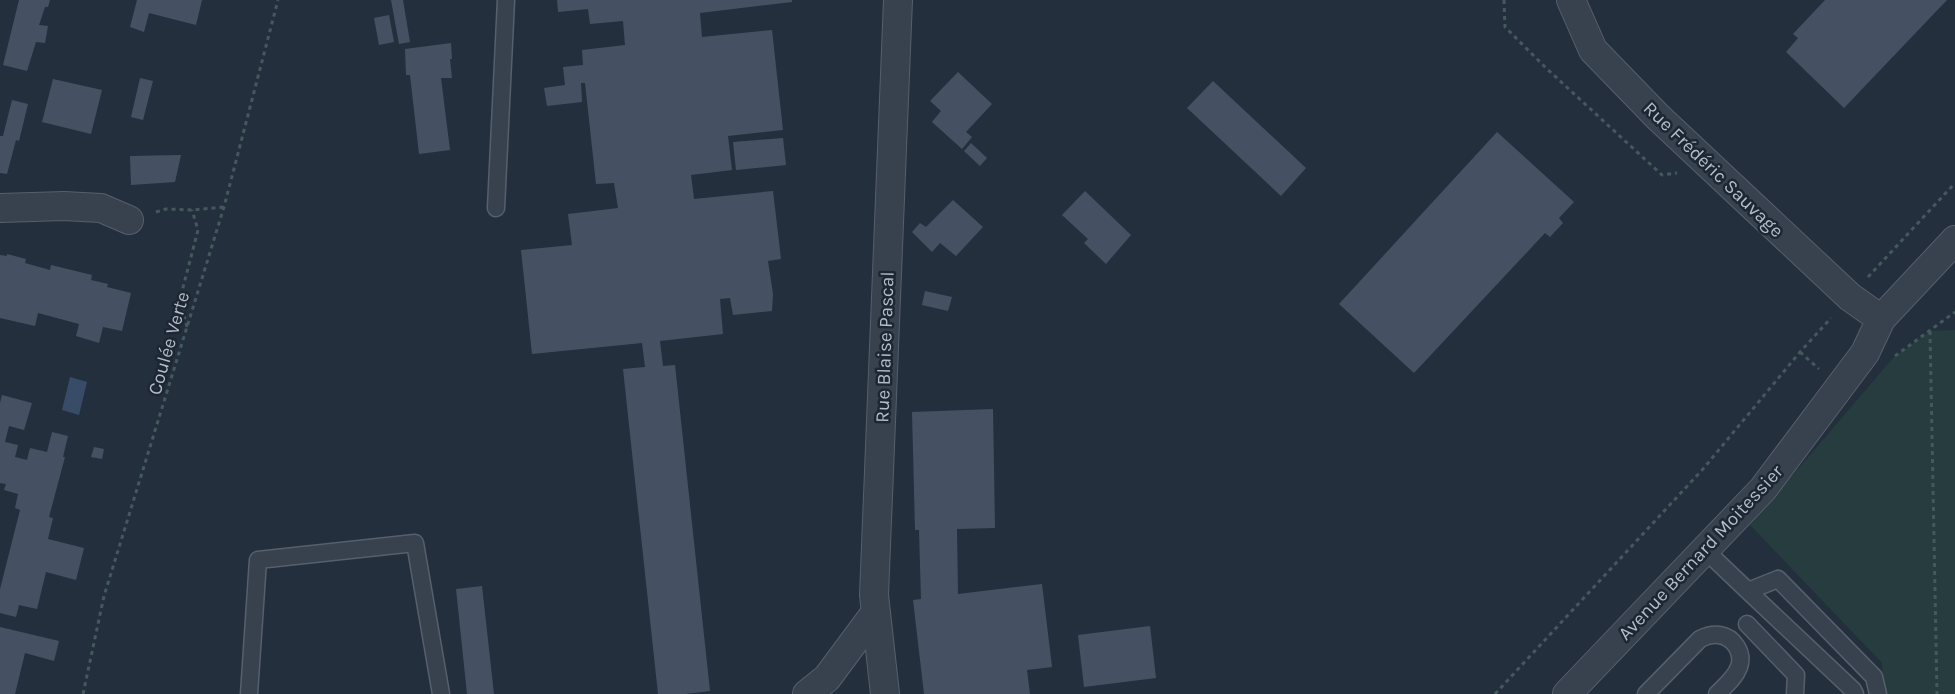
<svg xmlns="http://www.w3.org/2000/svg" width="1955" height="694" font-family="Karla,sans-serif">
<style>
.green{fill:#263c3f}
.water{fill:#394c67}
.building{fill:#455162}
.lines{fill:none;stroke-linecap:round;stroke-linejoin:round}
.service-casing{stroke:#565f6c;stroke-width:19}
.minor-casing{stroke:#565f6c;stroke-width:30}
.path{stroke:#44595c;stroke-width:3;stroke-dasharray:4 4;stroke-linecap:butt}
.service{stroke:#38414e;stroke-width:16}
.minor{stroke:#38414e;stroke-width:28}
.labels{text-anchor:middle;stroke-width:5;stroke-linejoin:round;paint-order:stroke}
.street-label{font-size:19px;fill:#b4bcc9;stroke:#1d2633}
</style>
<rect width="100%" height="100%" fill="#242f3e"/>
<path class="green" d="M1955 330V694H1884L1882 663 1750 525 1893 358 1930 331Z"/>
<path class="water" d="M70 377 87 382 79 415 62 410Z"/>
<path class="building" d="M19 0H50L48 7H45L39 25 48 26 45 43 36 42 27 71 3 65Z
M137 0H202L196 25 149 13 144 32 130 27Z
M391 0H403L410 42 399 44Z
M557 0H792V2L700 13 702 37 772 30 783 130 728 136 732 170 691 175 694 199 773 191 781 259 768 261 773 294 772 311 733 315 730 298 720 299 723 334 660 341 663 366 675 365 710 691 685 694H658L623 369 645 367 642 343 532 354 521 250 572 245 568 214 618 208 614 183 596 184 585 83H581L582 102 547 106 544 88 565 85 563 67 583 65 582 50 625 45 623 21 590 24 588 9 558 12Z
M1825 0H1947L1844 108 1786 52 1798 38 1793 34Z
M389 15 394 42 379 45 374 18Z
M451 43 452 59H450L452 78H441L450 150 419 154 410 75H406L405 49Z
M958 72 992 104 966 132 972 137 962 149 932 122 941 111 930 101Z
M140 78 153 81 143 120 131 117Z
M53 79 102 90 91 134 42 122Z
M1213 81 1306 168 1281 196 1187 108Z
M12 100 28 104 19 141 16 140 7 174 0 173V136H3Z
M1497 132 1574 202 1559 218 1563 223 1550 237 1545 233 1414 373 1339 304Z
M783 138 786 165 736 170 733 142Z
M971 143 987 158 980 166 964 151Z
M181 155 175 182 131 185 130 156Z
M1085 191 1131 235 1106 264 1084 243 1088 239 1062 215Z
M953 200 983 227 956 256 940 243 932 252 912 232 920 223 926 227Z
M7 254 26 259 25 263 50 270 51 265 92 275 91 280 108 284 107 287 131 293 122 331 103 327 99 343 76 336 79 324 38 313 35 326 0 318V255L7 256Z
M925 291 952 297 948 311 922 305Z
M2 395 32 403 24 430 9 426 5 442 18 445 15 457 27 460 30 448 47 452 52 432 68 436 63 457H65L49 517 53 518 48 539 84 548 76 580 46 572 37 609 19 605 16 617 0 613V589L20 510 15 508 18 494 4 490 6 484 0 483V403Z
M993 409 995 528 957 529 958 594 1042 584 1052 667 1027 670 1030 694H924L913 600 921 599 919 530H915L912 412Z
M94 447 104 449 102 459 91 457Z
M482 586 494 694H467L456 589Z
M1150 626 1156 678 1084 687 1078 635Z
M0 627 59 641 54 661 25 653 15 694H0Z"/>
<g class="lines">
<g class="service-casing">
<path id="service" d="M496 208 506 0
M1705 550 1748 591 1778 579 1874 677 1878 694
M1748 591 1853 690 1855 694
M1747 624 1796 675 1795 694
M249 694 258 560 415 543 441 694
M1646 694 1700 639C1706 636 1712 634 1719 635 1734 637 1744 653 1739 667 1735 678 1725 686 1717 694"/>
</g>
<g class="minor-casing">
<path id="minor" d="M1571 0 1593 50 1658 117 1850 297 1881 319
M0 208 64 206 101 208 129 220
M807 694 827 678 876 612
M885 694 874 595 898 0
M1567 694 1763 489 1865 353 1881 319 1955 240"/>
</g>
<path class="path" d="M1504 0 1505 27 1546 68 1662 175 1677 173
M156 212 166 209 192 210 224 207
M1868 277 1955 183
M187 327 180 299 198 230 192 210
M1930 331 1937 694
M1800 352 1819 369
M1895 356 1955 312
M83 694 104 596 224 207 278 0
M1495 694 1703 469 1800 352 1831 318"/>
<use href="#service" class="service"/>
<use href="#minor" class="minor"/>
</g>
<g class="labels">
<g class="street-label">
<text transform="translate(1714 169) rotate(44)" y="7">Rue Frédéric Sauvage</text>
<text transform="translate(168 343) rotate(-74)" y="7">Coulée Verte</text>
<text transform="translate(884 347) rotate(-88)" y="7">Rue Blaise Pascal</text>
<text transform="translate(1700 552) rotate(-47)" y="7">Avenue Bernard Moitessier</text>
</g>
</g>
</svg>
